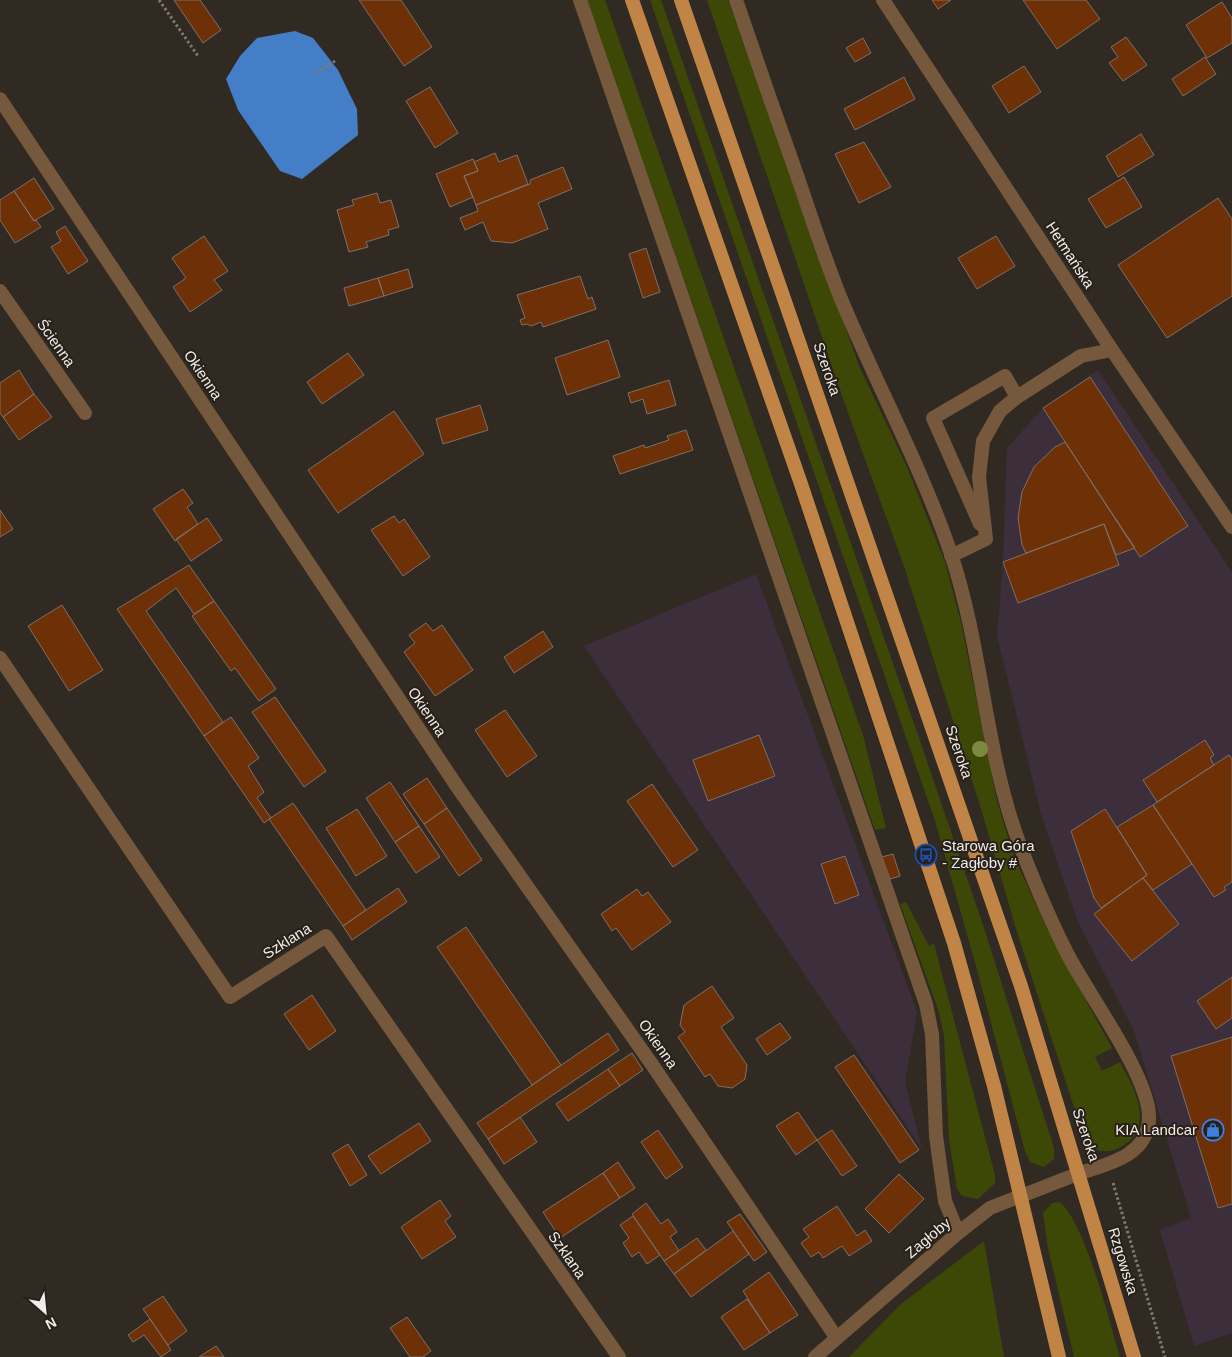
<svg xmlns="http://www.w3.org/2000/svg" width="1232" height="1357" font-family="Helvetica,sans-serif">
<style>
.commercial{fill:#3c2e3b}
.green{fill:#3d4807}
.water{fill:#437ec6}
.building{fill:#6e3006;stroke:#7c716b}
.lines{fill:none;stroke-linecap:round;stroke-linejoin:round}
.path{stroke:#7f7973;stroke-width:3;stroke-dasharray:2.5 2.5;stroke-linecap:butt}
.service{stroke:#76593d;stroke-width:14}
.minor{stroke:#76593d;stroke-width:14}
.primary{stroke:#c08447;stroke-width:14}
.tree{fill:#7d8940}
.labels{text-anchor:middle;stroke-width:4;stroke-linejoin:round;paint-order:stroke}
.street-label{font-size:15px;fill:#f1ece8;stroke:#272119}
.poi-label{font-size:15px;fill:#f1ece8;stroke:#272119;text-anchor:start}
</style>
<rect width="100%" height="100%" fill="#312a23"/>
<path class="commercial" d="M1098 370 1232 572V1333L1194 1346 1160 1230 1191 1218 1134 1031 1078 922 1042 818 997 636 1003 562 1007 448 1043 408Z
M756 574 917 1012 905 1082 922 1149 584 646Z"/>
<path class="green" d="M587 0H605L863 735 886 828 875 830Z
M650 0H661L918 735 984 928 1054 1148V1159L1044 1167 1030 1162 1025 1151 976 966 935 821Z
M707 0H728L860 368 907 467 945 562 961 622 996 797 1013 854 1046 927 1112 1048 1095 1057 1102 1071 1120 1062C1130 1081 1145 1105 1138 1128 1130 1150 1096 1162 1084 1138L1017 932 982 812 904 566 847 410Z
M906 902 929 946 934 944 995 1175V1183L978 1199 962 1196 957 1189 949 1139 944 1035 938 1009 900 904Z
M1060 1202C1086 1225 1109 1321 1120 1357H1074L1048 1248 1043 1213 1052 1203Z
M984 1241 1004 1357H849L901 1304Z"/>
<path class="water" d="M295 31 313 38 338 70 357 109 358 135 302 179 280 171 238 110 226 79 240 56 257 38Z"/>
<path class="building" d="M174 0H200L221 30 203 43Z
M359 0H401L432 47 404 66Z
M932 0H951L938 9Z
M1023 0H1086L1100 19 1057 49Z
M1222 2 1232 18V43L1207 58 1186 25Z
M1126 37 1147 65 1123 81 1109 63 1118 57 1111 47Z
M863 38 871 53 855 62 846 48Z
M1205 57 1216 74 1183 96 1172 79Z
M1024 66 1041 92 1009 113 992 86Z
M904 77 915 99 855 130 844 109Z
M430 87 458 133 435 148 406 101Z
M1141 134 1154 155 1118 177 1106 156Z
M864 142 891 187 859 203 835 154Z
M495 153 499 162 517 155 528 184 476 205 464 176 478 171 474 162Z
M473 159 478 171 464 176 473 197 450 207 436 174Z
M563 167 572 189 538 203 548 229 512 243 491 241 483 222 465 230 460 218 478 211 476 205 530 184V180Z
M1124 177 1142 207 1106 228 1088 199Z
M34 178 54 209 34 221 14 191Z
M14 191 34 221 36 220 41 227 15 243 0 220V200Z
M377 193 380 203 391 200 399 227 388 230 389 235 366 242 368 247 349 252 337 210 354 205 352 200Z
M1218 198 1232 219V296L1167 338 1118 265Z
M65 226 88 261 68 274 51 247 61 241 56 232Z
M204 236 228 271 214 280 222 290 190 312 173 287 186 278 172 258Z
M996 236 1015 266 977 289 958 258Z
M646 248 660 292 643 298 629 254Z
M408 269 413 287 384 296 378 278Z
M580 276 588 299 592 297 596 309 543 327 541 322 531 326 527 324 522 325 520 320 525 318 517 295Z
M378 278 384 296 349 306 344 288Z
M608 340 620 377 567 395 555 358Z
M348 353 364 375 322 404 307 382Z
M19 370 34 394 3 417 0 413V383Z
M1090 377 1188 526 1140 557 1043 408Z
M669 380 676 405 647 414 643 399 631 403 628 393Z
M34 394 52 417 19 440 3 417Z
M480 405 488 430 443 444 436 419Z
M394 411 424 454 338 513 308 470Z
M686 430 693 450 620 474 613 456 644 445 645 448 669 440 667 436Z
M1065 442 1135 548 1116 555 1104 524 1026 553 1022 545 1018 518 1022 492 1034 467 1055 447Z
M183 489 193 503 187 507 198 524 175 541 153 509Z
M0 510 13 529 0 537Z
M394 516 399 523 404 519 430 557 403 576 371 530Z
M207 518 222 540 191 561 176 539Z
M1104 524 1119 565 1018 603 1003 562Z
M189 565 214 601 194 614 176 588 146 611 223 722 204 736 117 609Z
M214 601 276 689 259 701 235 668 231 671 192 616Z
M62 605 103 670 69 691 28 626Z
M426 623 433 631 442 625 473 670 435 696 404 652 415 643 409 635Z
M543 631 553 647 514 673 504 657Z
M275 697 326 771 304 787 252 712Z
M505 710 537 756 507 777 475 730Z
M231 717 259 758 248 766 264 792 257 798 271 818 264 823 204 736Z
M759 735 775 776 708 801 693 760Z
M1205 740 1214 755 1210 758 1214 765 1157 802 1143 780Z
M1229 755 1232 759V882L1224 887 1226 890 1214 897 1153 805Z
M427 778 447 808 424 824 403 794Z
M390 782 419 826 395 842 366 798Z
M652 784 698 850 673 867 627 801Z
M293 803 366 910 343 926 269 819Z
M1153 805 1192 864 1153 890 1143 878 1147 875 1117 827Z
M447 808 482 860 459 876 424 824Z
M357 809 387 856 356 876 326 828Z
M1105 809 1147 875 1101 908 1094 898 1071 831Z
M419 826 440 857 416 873 395 842Z
M893 854 900 876 890 879 882 857Z
M845 856 859 895 835 904 821 864Z
M1143 878 1179 924 1132 961 1094 914Z
M398 888 407 902 352 940 343 926Z
M637 889 642 896 648 892 671 922 632 950 616 928 612 931 601 914Z
M466 927 561 1065 532 1085 437 947Z
M1232 977V1018L1216 1029 1197 1001Z
M712 986 734 1018 721 1027 747 1065 745 1079 732 1088 718 1086 710 1074 705 1077 678 1037 685 1032 680 1025 684 1005Z
M312 995 336 1031 309 1050 284 1014Z
M780 1023 791 1038 767 1055 756 1039Z
M608 1033 619 1050 488 1139 477 1123Z
M1232 1037V1204L1218 1208 1171 1056Z
M632 1053 643 1070 620 1086 608 1069Z
M854 1055 919 1150 900 1163 835 1067Z
M608 1069 620 1086 568 1121 556 1104Z
M798 1112 817 1140 796 1155 776 1126Z
M520 1117 537 1142 504 1164 488 1139Z
M419 1123 431 1141 381 1174 368 1156Z
M658 1130 683 1167 666 1179 641 1142Z
M832 1130 857 1166 842 1176 817 1140Z
M348 1144 367 1175 350 1186 332 1154Z
M618 1162 635 1188 620 1198 603 1173Z
M603 1173 620 1198 560 1238 543 1212Z
M899 1174 924 1199 889 1233 865 1209Z
M440 1200 451 1216 445 1221 456 1237 422 1259 401 1227Z
M646 1203 661 1224 668 1219 677 1232 670 1237 679 1251 664 1261 632 1214Z
M837 1206 857 1236 865 1230 872 1241 849 1256 842 1246 823 1258 819 1252 811 1257 801 1243 809 1237 803 1229Z
M740 1214 767 1252 754 1261 727 1222Z
M633 1216 660 1255 647 1264 639 1252 632 1257 623 1243 629 1238 620 1225Z
M733 1231 749 1254 691 1297 674 1274Z
M697 1238 706 1250 674 1274 664 1261Z
M769 1272 798 1315 770 1333 743 1291Z
M163 1296 187 1331 168 1345 143 1309Z
M747 1299 770 1333 744 1350 721 1317Z
M407 1317 431 1351 423 1357H410L390 1328Z
M150 1319 171 1350 161 1357 144 1335 133 1342 128 1335Z
M216 1346 224 1357H199Z"/>
<g class="lines">
<path class="path" d="M159 0 198 56
M316 73 335 61
M1113 1183 1165 1357"/>
<path class="service" d="M580 0 926 1004 932 1034 936 1136 945 1201 958 1233
M736 0C756 59 777 119 798 178 811 217 824 256 839 294 875 382 922 467 952 557 983 652 985 754 1021 848 1035 884 1050 920 1068 955 1088 994 1149 1076 1149 1117 1149 1155 1109 1164 1080 1173
M980 524 933 418 1005 376 1017 397
M951 556 986 539 979 477 983 441 1000 411 1017 397 1081 356 1112 350"/>
<path class="minor" d="M883 0 1112 350 1232 527
M0 99 458 788 653 1066 836 1337
M0 291 85 413
M0 658 230 997 326 936 619 1357
M815 1357 958 1233 990 1208 1080 1173"/>
<path class="primary" d="M632 0 800 481 954 943 994 1086 1059 1357
M681 0 1021 986 1134 1357"/>
</g>
<circle class="tree" cx="980" cy="749" r="8"/>
<defs>
<g id="bus-ring" transform="scale(1.125)"><circle r="9.5" fill="#272119" stroke="#1a4fb4" stroke-width="1.5"/><path d="M-5-6H5V4H4V6H2V4H-2V6H-4V4H-5ZM-3.5-4V0h7V-4ZM-3.5 1.2v1.5H-2V1.2ZM2 1.2v1.5H3.5V1.2Z" fill="#1a4fb4"/></g>
<g id="shop-ring" transform="scale(1.125)"><circle r="9.5" fill="#272119" stroke="#3f7fe0" stroke-width="1.5"/><path d="M-5-2.5h2.3a2.7 3.5 0 0 1 5.4 0H5L5.5 6h-11ZM-1.5-2.5h3a1.5 2.3 0 0 0-3 0Z" fill="#3f7fe0"/></g>
</defs>
<g fill-rule="evenodd">
<use href="#bus-ring" x="926" y="855"/>
<use href="#shop-ring" x="1213" y="1130"/>
</g>
<g class="labels">
<g class="street-label">
<text transform="translate(1070 255) rotate(57)" y="5">Hetmańska</text>
<text transform="translate(56 343) rotate(55)" y="5">Ścienna</text>
<text transform="translate(827 369) rotate(71)" y="5">Szeroka</text>
<text transform="translate(203 375) rotate(56)" y="5">Okienna</text>
<text transform="translate(427 712) rotate(56)" y="5">Okienna</text>
<text transform="translate(959 752) rotate(71)" y="5">Szeroka</text>
<text transform="translate(287 941) rotate(-32)" y="5">Szklana</text>
<text transform="translate(658 1044) rotate(55)" y="5">Okienna</text>
<text transform="translate(1086 1135) rotate(71)" y="5">Szeroka</text>
<text transform="translate(928 1238) rotate(-40)" y="5">Zagłoby</text>
<text transform="translate(567 1255) rotate(55)" y="5">Szklana</text>
<text transform="translate(1123 1261) rotate(73)" y="5">Rzgowska</text>
</g>
<g class="poi-label">
<text x="942" y="851">Starowa Góra<tspan x="942" dy="17">- Zagłoby #</tspan></text>
<text x="1197" y="1135" text-anchor="end">KIA Landcar</text>
</g>
</g>
<g transform="translate(45 1312) rotate(153)" stroke="#272119" stroke-width="4" paint-order="stroke">
<path d="M0-4L9 19L0 12L-9 19Z" fill="#f1ece8"/>
<text y="-8" font-size="14" font-weight="bold" text-anchor="middle" fill="#f1ece8">N</text>
</g>
</svg>
